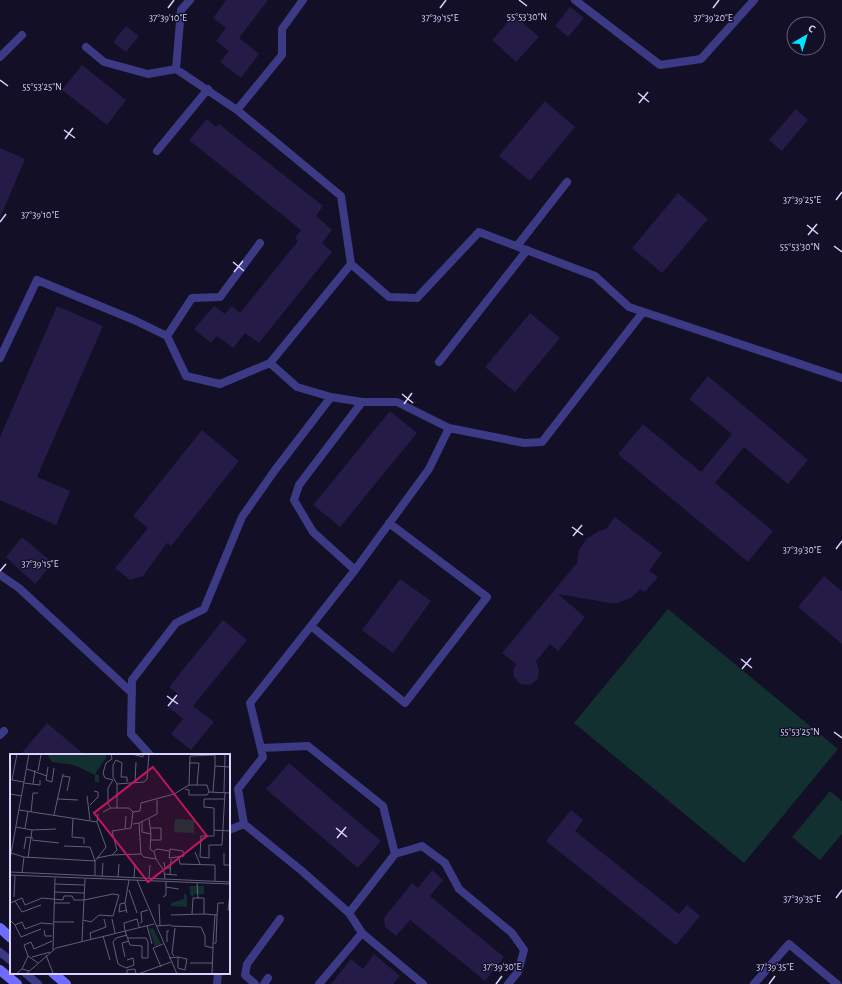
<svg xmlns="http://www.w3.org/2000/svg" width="842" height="984" font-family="'Alegreya Sans',sans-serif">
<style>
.green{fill:#12302f}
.building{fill:#241b47}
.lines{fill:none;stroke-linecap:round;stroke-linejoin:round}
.lane{stroke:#3d3a85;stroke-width:8}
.secondary{stroke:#6f6bff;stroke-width:10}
.ticks{fill:none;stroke:#d9d4ff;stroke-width:1.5}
.inset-road{fill:none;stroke:#625e7d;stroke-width:1}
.view{fill:#c2185b;fill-opacity:0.15;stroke:#c2185b;stroke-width:2}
.inset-edge{fill:none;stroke:#d9d4ff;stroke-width:2}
.ticks-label{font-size:10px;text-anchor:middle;fill:#d9d4ff;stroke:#130f26;stroke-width:3;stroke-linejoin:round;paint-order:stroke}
</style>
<rect width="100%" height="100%" fill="#130f26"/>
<path class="green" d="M668 609 838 749 744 863 574 723Z
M830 791 842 801V834L820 860 792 837Z"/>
<path class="building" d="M226 0H268L239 38 259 54 241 78 220 62 229 51 216 41 226 28 213 18Z
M570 7 584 18 568 37 555 26Z
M514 15 539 37 516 62 492 40Z
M126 26 139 36 126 52 113 42Z
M82 65 126 100 107 125 62 90Z
M545 101 575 127 530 181 499 156Z
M796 109 808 120 782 151 769 140Z
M207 119 216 127 219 124 323 206 316 216 332 230 322 243 332 252 259 343 245 333 233 348 217 336 211 343 194 329 214 306 225 314 232 306 240 313 298 241 295 238 301 230 189 140Z
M0 148 25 159 0 218Z
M678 193 708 219 662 273 632 248Z
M57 306 103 326 37 477 70 491 56 525 0 500V437Z
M530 313 560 338 515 392 485 367Z
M708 376 808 460 788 484 744 447 715 483 773 531 748 562 618 454 643 424 701 472 732 434 689 399Z
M390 411 417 433 340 527 313 505Z
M202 430 239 461 171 546 167 543 143 576 130 580 115 568 148 528 133 516Z
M615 517 662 553 649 571 658 577 645 592 640 589 631 598 617 603H610L558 594 585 617 558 651 550 644 536 661 539 671 538 679 530 685 520 684 514 677 513 671 516 664 502 653 577 563 579 550 587 538 599 531 606 529Z
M22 537 53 563 35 584 6 557Z
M824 576 842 591V644L798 607Z
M400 579 431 601 393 653 362 630Z
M223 620 247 640 193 706 214 722 191 750 171 734 183 719 167 706 178 694 169 687Z
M47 723 85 755H20Z
M289 763 381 841 358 868 266 789Z
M571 810 583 820 575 831 679 914 687 905 700 916 676 945 546 841Z
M432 870 443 880 430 896 504 957 485 981 410 920 396 936 385 927 384 918 412 883 418 888Z
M374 954 400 976 393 984H331L351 959 363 969Z"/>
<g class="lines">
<path class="lane" d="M575 0 660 65 701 59 754 0
M86 47 104 62 148 74 176 69 181 10 190 0
M0 57 22 35
M176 69 237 110 282 55V29L303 0
M237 110 341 196 351 264
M157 151 208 89
M517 246 567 182
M167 336 192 298 220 297 260 243
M0 358 37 280 134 320 167 336 186 376 220 384 270 363 351 264 389 297 417 298 479 232 595 276 629 307 842 378
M439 362 527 250
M331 397 362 402H397L449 428 524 443 542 442 643 312
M362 402 299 485 294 500 313 532 355 570 429 469 449 428
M0 575 19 588 132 693
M311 626 405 703 487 597 389 523
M0 735 4 731
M261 748 308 746 383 806 395 854
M150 755 131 734 132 680 176 623 204 609 242 517 275 470 331 397 297 387 270 363
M244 824 302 871 349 913
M229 830 244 824 238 789 263 757 250 703 355 570
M0 952 11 961
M25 973 38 984
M217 984 218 973
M255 984 245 975 247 964 280 919
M264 984 268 978
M319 984 362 933
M423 984 362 933 349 913 395 854 422 846 445 863 459 889 512 933 524 950 518 972 508 984
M754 984 789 944 837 984"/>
<path class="secondary" d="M0 928 11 938
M0 970 17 984
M53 973 66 984"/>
</g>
<path class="ticks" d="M519 0 527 6M168 8 174 0M440 8 446 0M713 8 719 0M0 80 8 86M638 93 649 102M639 103 648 92M64 130 75 138M65 139 73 128M836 200 842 192M0 222 6 214M807 225 818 234M808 235 817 224M834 246 842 252M233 262 244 271M234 272 243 261M402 394 413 403M404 404 412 393M572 527 583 535M573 536 582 525M836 549 842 541M0 571 6 564M741 659 752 668M742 669 751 658M167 696 178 704M168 706 177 695M834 732 842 738M336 828 347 837M337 838 346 827M836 898 842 890M496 984 502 976M769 984 775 976"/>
<g transform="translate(10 754)">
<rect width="220" height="220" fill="#130f26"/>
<path d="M37 0H96V4L85 20 89 21V28H85V21L64 11 42 8ZM165 65 184 66V79L164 78ZM180 132H194V140H184L183 143 180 141ZM174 139 177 142V153L161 152V149L174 145ZM143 174 151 190 145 192 139 175Z" fill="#12302f"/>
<path class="inset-road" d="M7 0 2 26 14 28M122 0 133 3V0M179 9H189L187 31M38 13 36 26 42 28 44 14M17 15 37 22M28 17 31 1M53 22 60 23 57 37M125 28 126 8M14 29 30 31V26M23 30 25 16M107 30 134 28 137 25 139 0M179 31 180 2 205 1V12L220 13M175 35 179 36V41H197L199 38M203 38 205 12M214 38 215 0M0 40 12 42M77 42 80 66M48 45 68 46M214 45H194V53L204 54V76L220 77M80 51 88 43V38L84 37M101 54H107V30L103 23V11L106 6 112 9 111 23H117V28M107 54H119L123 58M9 56 87 68M21 58 23 39H28M93 58 101 54 98 50V34L103 26 95 24 93 19 96 9 102 5 101 0M44 61 53 20M63 64 62 83 74 84V90M132 67V78L141 80 139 65M129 69 147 60V46M123 70 129 69 131 100 134 103 146 105 154 117 155 125M6 73 22 76 46 75M15 74 18 57M115 74 116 62M140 74H151V86H140M204 76V82H191L190 103 199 104V91H212L215 38M141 80 140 95 144 98 146 105M22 86 49 89M54 92 80 93 85 107V122M14 95 16 83 23 84M160 95 173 97 174 102 159 104ZM144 97 147 95 159 97M185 98 190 110M1 99 14 103M214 99V111H220M102 101 131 100M18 104 22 76M87 104 102 101 107 96 102 77 121 74 123 58 130 57 131 49 164 40 179 31H197L199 38 220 39M0 105 19 0M169 105 170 110 205 111V127M154 108 155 114H161M0 118 220 128M12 119 14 103 85 107 96 93 87 68 88 60M154 120 167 121M0 121 220 130M160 121 161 105M92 123 93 109M108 123 109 110M124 124 125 110M139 124 140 111M127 126 167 220M187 129 188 144M45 130 74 131M156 133 169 135M119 136 127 159M44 138 74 139M220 140 218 156 220 157M4 143 5 122M153 143 156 141V128M5 147 12 158 31 151M0 149 12 144 15 151 32 144 53 146 54 142H62L64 146H74L103 140 109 141 103 162 89 161 81 168 73 166M44 149H60M115 149 110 150 109 158 117 156M149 150 150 172M117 159 115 149 119 126M161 161 194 160V144H183L182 160M207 161 208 149H214M102 165 105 179M0 166 5 171 12 168 15 175 31 169 43 170M43 168H64M130 169 132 168 131 158 138 156M5 171 11 183 31 175M137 172 142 190M146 172 161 171M161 172 191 173 195 182V192L203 194V189H206L207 161 194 160M34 176 35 182H42M93 182 100 206M118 184H136L138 188V204H132V192L120 191 115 177 114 169 127 165 129 173M81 185 80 179 96 173 94 165M72 187 75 125M157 188V177H159M203 189 205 161M43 196 45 124M36 201 43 219M18 202 14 191 21 188 24 195 42 187M164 202 162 199 165 174M22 203 40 198M115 203 112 189 119 187M159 204 168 203V214L175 216 177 205 168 203M117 206 123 204 124 211 116 214 108 210 103 188 106 184 117 181M180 209H203M151 213 143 194 153 190M12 215 18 202 28 209M6 220 12 215 19 217M16 220 46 194 144 170M117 220V216L125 215 126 220M128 220 161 208M202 220 203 194"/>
<path class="view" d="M143 13 197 82 138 128 84 59Z"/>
<rect width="220" height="220" class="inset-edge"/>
</g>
<g class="ticks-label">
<text x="527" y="20">55°53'30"N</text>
<text x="168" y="21">37°39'10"E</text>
<text x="440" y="21">37°39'15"E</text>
<text x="713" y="21">37°39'20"E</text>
<text x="42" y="90">55°53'25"N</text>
<text x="802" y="203">37°39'25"E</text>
<text x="40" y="218">37°39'10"E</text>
<text x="800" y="250">55°53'30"N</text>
<text x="802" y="553">37°39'30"E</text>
<text x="40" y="567">37°39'15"E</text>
<text x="800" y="735">55°53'25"N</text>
<text x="802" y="902">37°39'35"E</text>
<text x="502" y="970">37°39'30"E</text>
<text x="775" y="970">37°39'35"E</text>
</g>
<g transform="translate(806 36) rotate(38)"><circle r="19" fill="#130f26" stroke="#625e7d"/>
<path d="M0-3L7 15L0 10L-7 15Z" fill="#00e5ff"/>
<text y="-6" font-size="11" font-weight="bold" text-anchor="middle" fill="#d9d4ff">С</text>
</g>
</svg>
